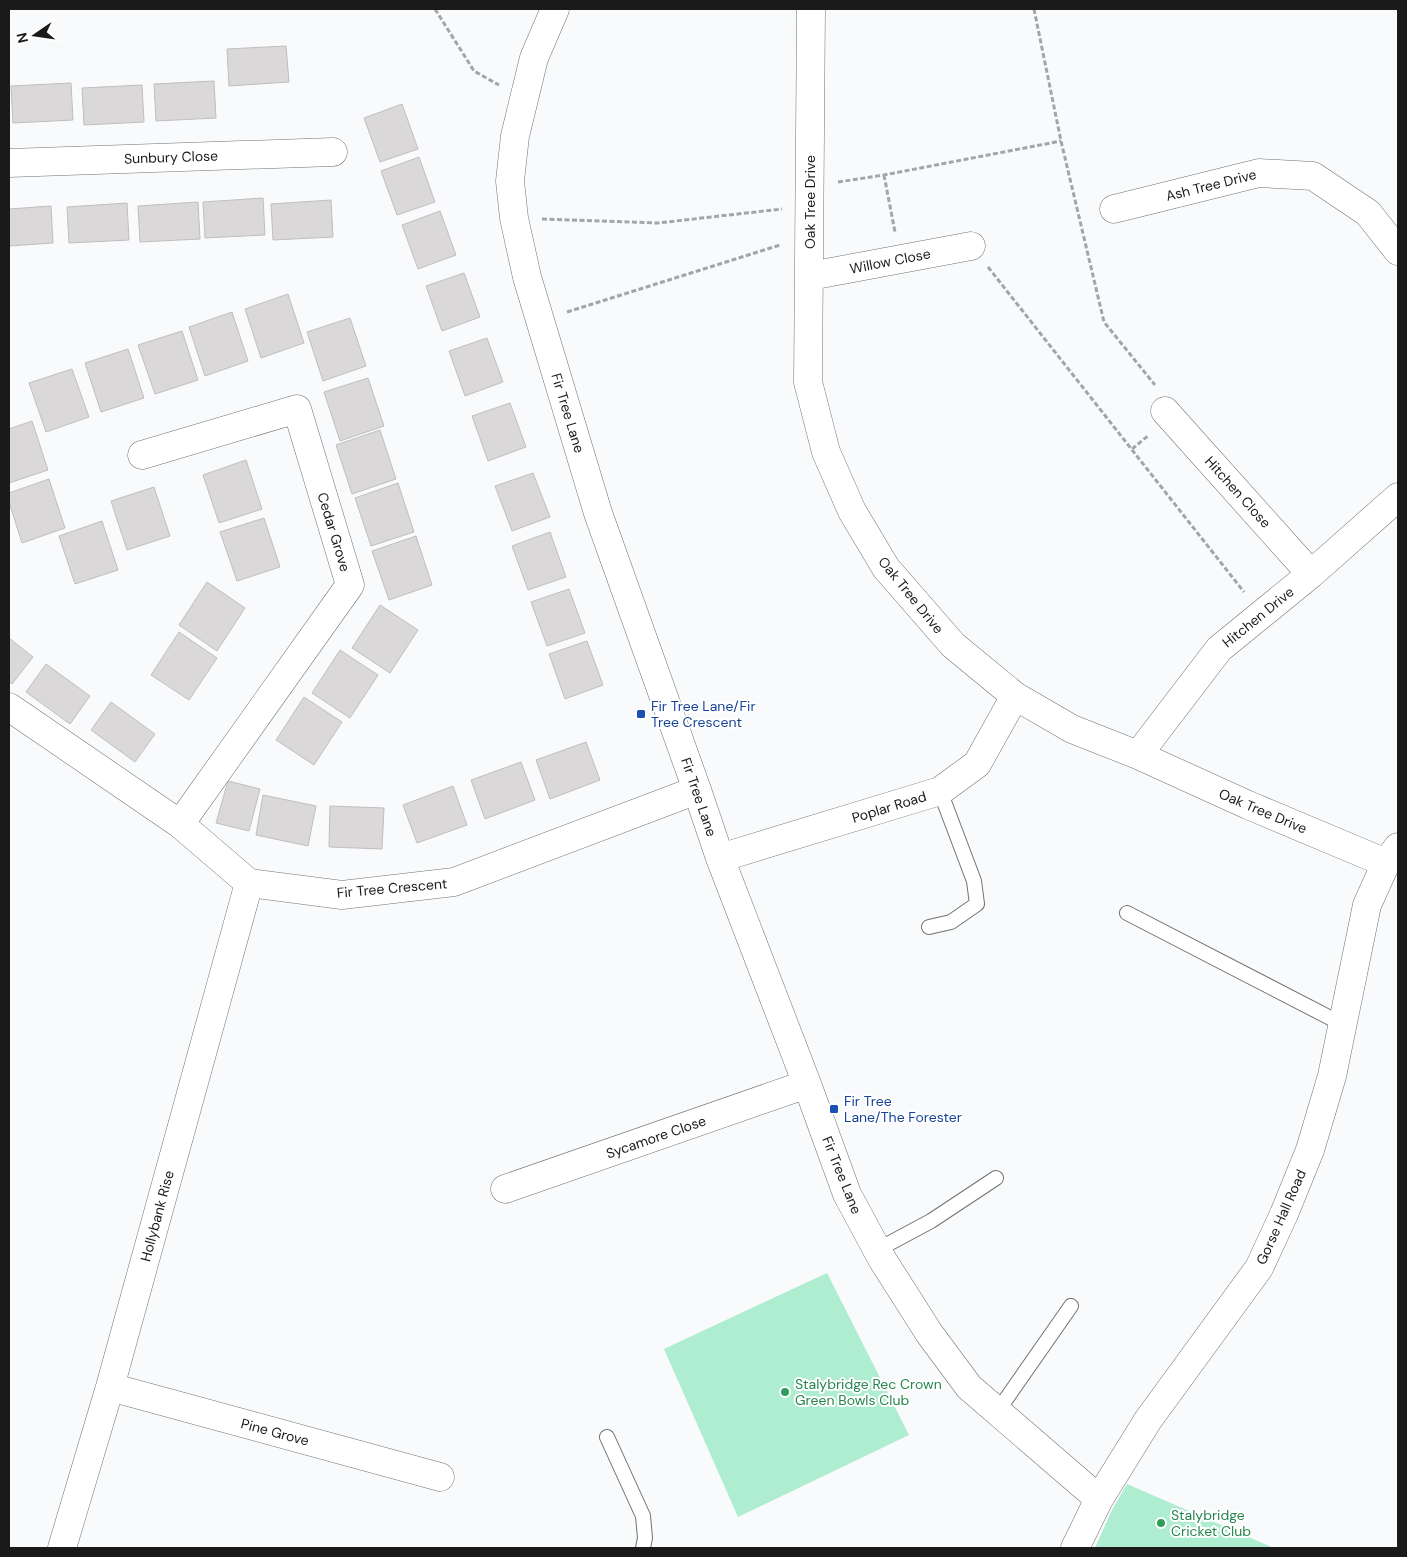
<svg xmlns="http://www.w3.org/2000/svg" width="1407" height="1557" font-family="'DM Sans',sans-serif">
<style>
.grass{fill:#aeedd0}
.building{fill:#dad8d8;stroke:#c0bebe}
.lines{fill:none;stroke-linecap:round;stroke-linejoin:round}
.lane-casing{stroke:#717273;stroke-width:16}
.street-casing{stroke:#717273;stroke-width:29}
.path{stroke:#a4a5a6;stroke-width:3;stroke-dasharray:5 2.5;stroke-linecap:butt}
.lane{stroke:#fff;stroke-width:14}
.street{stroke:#fff;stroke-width:28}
.transit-dot{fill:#1a4fb4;stroke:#fff;stroke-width:2}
.leisure-dot{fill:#2e9e5b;stroke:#fff;stroke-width:2}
.labels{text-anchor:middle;stroke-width:4;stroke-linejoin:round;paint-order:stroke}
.street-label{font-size:14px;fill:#1a1a1a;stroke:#fff}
.transit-label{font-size:14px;fill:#164399;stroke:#fff;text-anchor:start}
.leisure-label{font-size:14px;fill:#27864d;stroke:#fff;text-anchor:start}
</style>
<rect width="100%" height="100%" fill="#f8fafb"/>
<path class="grass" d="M827 1273 909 1435 738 1517 664 1349Z
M1127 1484 1274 1548H1095L1112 1510Z"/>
<path class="building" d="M286 46 289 82 229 86 227 49Z
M214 81 216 118 156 121 154 84Z
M71 83 73 120 13 123 11 86Z
M142 85 144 122 84 125 82 88Z
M402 104 418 149 380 162 364 118Z
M419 157 435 202 397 215 381 171Z
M263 198 265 235 205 238 203 202Z
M331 200 333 237 273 240 271 204Z
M198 202 200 239 140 242 138 206Z
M127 203 129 240 69 243 67 207Z
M51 206 53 243 9 246V209Z
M440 211 456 255 418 269 402 225Z
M464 273 480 317 442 331 426 286Z
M288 294 304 343 261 358 245 309Z
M232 312 248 361 205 376 189 327Z
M350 318 366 366 323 381 307 332Z
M182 331 198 380 155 394 138 345Z
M487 338 503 382 465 396 449 351Z
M128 349 144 398 101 412 85 363Z
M72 369 89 417 46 432 29 383Z
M368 378 384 426 340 441 324 392Z
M510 403 526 447 488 461 472 416Z
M32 421 48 470 9 483V429Z
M380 430 396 479 352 494 336 445Z
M246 460 262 509 219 523 203 475Z
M533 473 550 517 512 531 495 486Z
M49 479 65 528 22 543 9 502V493Z
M398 483 414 532 371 546 355 498Z
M154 487 170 536 127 550 111 501Z
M264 518 280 567 237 581 220 532Z
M102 521 118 570 75 584 59 536Z
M550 532 566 577 528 590 512 546Z
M416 536 432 585 389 600 372 551Z
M207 582 245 608 217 651 179 625Z
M569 589 585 633 547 646 531 602Z
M380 605 418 630 390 673 352 648Z
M179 632 217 658 189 700 151 675Z
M9 638 33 657 12 684 9 681Z
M587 641 603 685 565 699 549 654Z
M340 650 378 675 350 718 312 693Z
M46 664 90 696 70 724 26 692Z
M304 697 342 722 314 765 276 740Z
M111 702 155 734 135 762 91 730Z
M586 742 600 780 550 799 536 760Z
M521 762 535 800 485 819 471 780Z
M228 781 260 789 249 831 216 823Z
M453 786 467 825 417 843 403 805Z
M263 795 316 806 308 846 256 835Z
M330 806 384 808 382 849 329 847Z"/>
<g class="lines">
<g class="lane-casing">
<path id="lane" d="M1127 913 1342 1024
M929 927 951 922 977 904 974 881 940 791
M877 1250 931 1221 996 1178
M997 1412 1071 1306
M607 1437 643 1516 645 1538 643 1548"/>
</g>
<g class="street-casing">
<path id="street" d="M555 9 534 58 515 136 510 181 514 218 527 277 598 513 697 790 720 858 807 1084 847 1194 882 1259 929 1333 969 1387 1099 1499
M811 9 808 382 826 452 852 511 886 568 953 645 1015 696 1072 729 1138 755 1248 805 1386 863
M9 163 333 152
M1114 209 1259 173 1313 176 1368 213 1398 251
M810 276 971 246
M1165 411 1311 574
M142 455 297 409 350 585 180 824
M9 707 180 824 249 883 342 895 454 882 697 790
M1138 755 1219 649 1311 574 1398 497
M720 858 940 791 977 764 1015 696
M505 1189 807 1084
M110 1387 440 1477
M62 1548 110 1387 249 883
M1075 1548 1099 1499 1148 1420 1259 1268 1284 1214 1310 1150 1332 1076 1367 905 1386 863 1398 847"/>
</g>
<path class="path" d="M435 9 474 71 499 85
M1034 9 1061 141 1104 322 1155 385
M884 175 895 232
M838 182 884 175 1061 141
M542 219 658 223 782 209
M988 267 1244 592
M567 312 780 245
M1132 449 1149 435"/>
<use href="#lane" class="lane"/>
<use href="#street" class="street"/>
</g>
<g class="transit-dot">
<rect x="636" y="709" width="10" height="10" rx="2.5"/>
<rect x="829" y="1104" width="10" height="10" rx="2.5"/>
</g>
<g class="leisure-dot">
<circle cx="785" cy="1392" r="5"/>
<circle cx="1161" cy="1523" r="5"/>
</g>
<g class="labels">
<g class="street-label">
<text transform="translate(171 157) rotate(-2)" y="5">Sunbury Close</text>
<text transform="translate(1211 185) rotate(-14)" y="5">Ash Tree Drive</text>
<text transform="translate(810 202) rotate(-90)" y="5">Oak Tree Drive</text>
<text transform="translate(890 261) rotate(-11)" y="5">Willow Close</text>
<text transform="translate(568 413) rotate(73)" y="5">Fir Tree Lane</text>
<text transform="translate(1238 492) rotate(48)" y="5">Hitchen Close</text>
<text transform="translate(334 532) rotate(73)" y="5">Cedar Grove</text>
<text transform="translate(911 595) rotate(51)" y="5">Oak Tree Drive</text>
<text transform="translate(1258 617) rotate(-39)" y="5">Hitchen Drive</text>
<text transform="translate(699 797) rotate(71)" y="5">Fir Tree Lane</text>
<text transform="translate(889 807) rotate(-17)" y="5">Poplar Road</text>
<text transform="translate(1263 811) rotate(23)" y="5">Oak Tree Drive</text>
<text transform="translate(392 888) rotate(-5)" y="5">Fir Tree Crescent</text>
<text transform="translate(656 1137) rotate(-19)" y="5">Sycamore Close</text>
<text transform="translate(842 1175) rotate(68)" y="5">Fir Tree Lane</text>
<text transform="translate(157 1216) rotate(-75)" y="5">Hollybank Rise</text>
<text transform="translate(1281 1217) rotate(-66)" y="5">Gorse Hall Road</text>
<text transform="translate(275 1432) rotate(15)" y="5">Pine Grove</text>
</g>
<g class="transit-label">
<text x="651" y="711">Fir Tree Lane/Fir<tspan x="651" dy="16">Tree Crescent</tspan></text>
<text x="844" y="1106">Fir Tree<tspan x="844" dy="16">Lane/The Forester</tspan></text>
</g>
<g class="leisure-label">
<text x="795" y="1389">Stalybridge Rec Crown<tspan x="795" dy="16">Green Bowls Club</tspan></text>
<text x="1171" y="1520">Stalybridge<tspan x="1171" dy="16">Cricket Club</tspan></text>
</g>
</g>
<rect width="1407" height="1557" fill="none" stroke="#1a1a1a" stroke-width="20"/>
<g transform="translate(35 35) rotate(257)" stroke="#ffffff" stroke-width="4" paint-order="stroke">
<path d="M0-4L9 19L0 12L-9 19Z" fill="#1a1a1a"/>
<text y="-8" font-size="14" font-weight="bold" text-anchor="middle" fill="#1a1a1a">N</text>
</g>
</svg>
